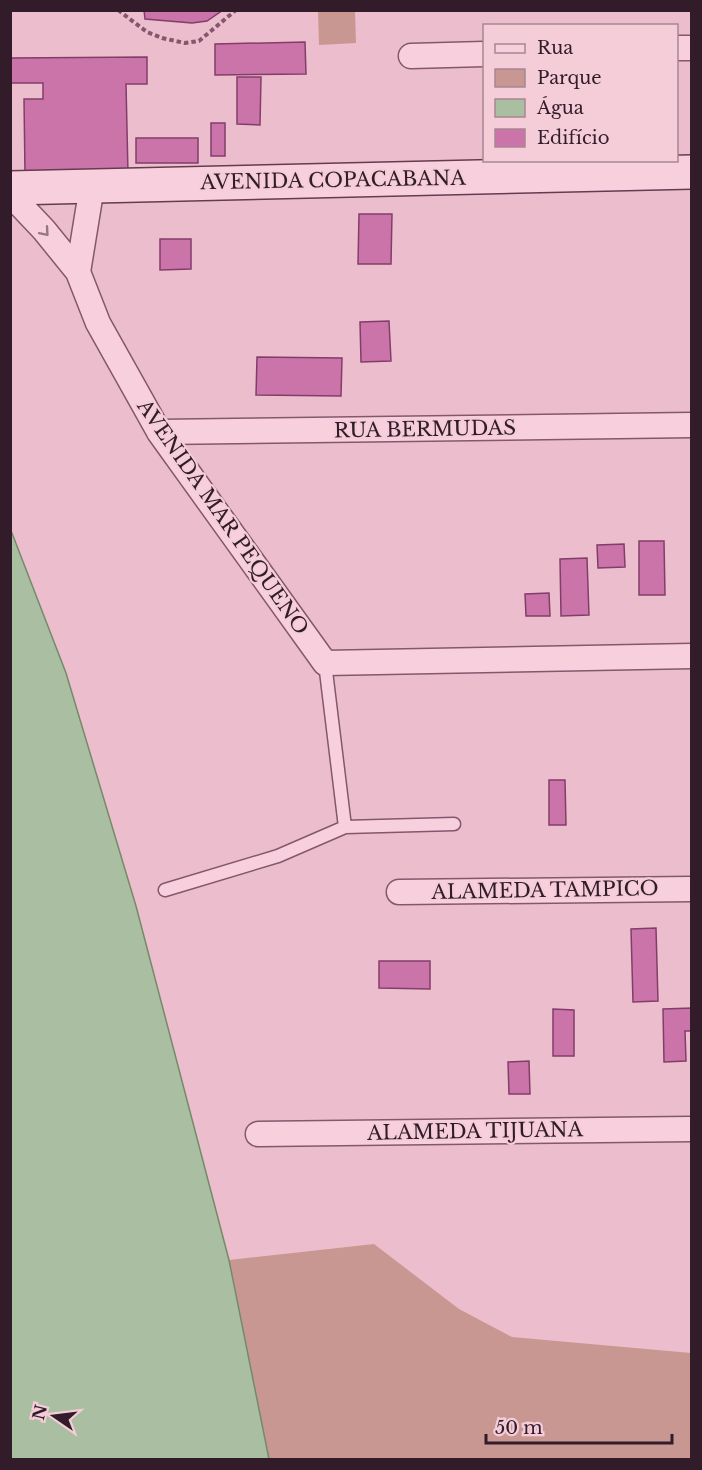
<svg xmlns="http://www.w3.org/2000/svg" width="702" height="1470" font-family="'Libre Baskerville',serif">
<style>
.green{fill:#c99792}
.water{fill:#aabea1;stroke:#738b69;stroke-width:1.5}
.building{fill:#ca74a9;stroke:#823e69;stroke-width:1.5}
.lines{fill:none;stroke-linecap:round;stroke-linejoin:round}
.lane-casing{stroke:#84576d;stroke-width:15}
.street-casing{stroke:#84576d;stroke-width:27}
.secondary-casing{stroke:#653b51;stroke-width:36}
.path{stroke:#84576d;stroke-width:4;stroke-dasharray:4.5 3;stroke-linecap:butt}
.lane{stroke:#f8d0dd;stroke-width:12}
.street{stroke:#f8d0dd;stroke-width:24}
.secondary{stroke:#f8d0dd;stroke-width:33}
.oneway{stroke:#967683}
.labels{text-anchor:middle;stroke-width:4.5;stroke-linejoin:round;paint-order:stroke}
.street-label{font-size:20px;fill:#331c29;stroke:#f4cdd9}
</style>
<rect width="100%" height="100%" fill="#ecbecd"/>
<path class="green" d="M318 11H355L356 43 319 45Z
M374 1244 459 1309 512 1337 691 1353V1459H269L229 1260Z"/>
<path class="water" d="M10 528 66 673 136 906 229 1260 269 1459H11Z"/>
<path class="building" d="M144 10H223L207 21 192 23 145 19Z
M305 42 306 74 215 75V44Z
M147 57V84H126L128 173 25 174 24 99H43V83H10V58Z
M237 77H261L260 125 237 124Z
M211 123H225V156H211Z
M136 138H198V163H136Z
M359 214H392L391 264H358Z
M160 239H191V269L160 270Z
M389 321 391 361 361 362 360 322Z
M257 357 342 358 341 396 256 395Z
M639 541H664L665 595H639Z
M624 544 625 567 598 568 597 545Z
M587 558 589 615 561 616 560 559Z
M549 593 550 616H526L525 594Z
M549 780H565L566 825H549Z
M656 928 658 1001 633 1002 631 929Z
M379 961H430V989L379 988Z
M692 1008V1031H685L686 1061 664 1062 663 1009Z
M553 1009 574 1010V1056H553Z
M529 1061 530 1094H509L508 1062Z"/>
<g class="lines">
<g class="lane-casing">
<path id="lane" d="M325 663 345 827
M165 890 278 856 345 827 454 824"/>
</g>
<g class="street-casing">
<path id="street" d="M676 48H692
M411 56 484 54
M10 194 44 230 78 272 98 323 159 432 325 663 692 656
M78 272 92 186
M159 432 692 425
M399 892 692 889
M258 1134 692 1129"/>
</g>
<g class="secondary-casing">
<path id="secondary" d="M10 188 692 172"/>
</g>
<path class="path" d="M118 10 147 32 162 38 185 43 199 41 236 10"/>
<use href="#lane" class="lane"/>
<use href="#street" class="street"/>
<use href="#secondary" class="secondary"/>
</g>
<defs><path id="oneway-chevron" d="M-2-3.5L2.5 0L-2 3.5" fill="none" stroke-width="1.6" stroke-linecap="round" stroke-linejoin="round" transform="scale(1.5)"/></defs>
<use class="oneway" href="#oneway-chevron" transform="translate(45 232) rotate(49)"/>
<g class="labels">
<g class="street-label">
<text transform="translate(333 180) rotate(-1)" y="7">AVENIDA COPACABANA</text>
<text transform="translate(425 429) rotate(-1)" y="7">RUA BERMUDAS</text>
<text transform="translate(223 517) rotate(55)" y="7">AVENIDA MAR PEQUENO</text>
<text transform="translate(545 890) rotate(-1)" y="7">ALAMEDA TAMPICO</text>
<text transform="translate(475 1131) rotate(-1)" y="7">ALAMEDA TIJUANA</text>
</g>
</g>
<rect width="702" height="1470" fill="none" stroke="#331c29" stroke-width="24"/>
<rect x="483" y="24" width="195" height="138" fill="#f4cdd9" stroke="#a78693" stroke-width="1.5"/>
<rect x="495" y="44" width="30" height="9" fill="#f8d0dd" stroke="#a78693" stroke-width="1.5"/>
<text x="537" y="54" font-size="18" fill="#331c29">Rua</text>
<rect x="495" y="69" width="30" height="18" fill="#c99792" stroke="#a78693" stroke-width="1.5"/>
<text x="537" y="84" font-size="18" fill="#331c29">Parque</text>
<rect x="495" y="99" width="30" height="18" fill="#aabea1" stroke="#a78693" stroke-width="1.5"/>
<text x="537" y="114" font-size="18" fill="#331c29">Água</text>
<rect x="495" y="129" width="30" height="18" fill="#ca74a9" stroke="#a78693" stroke-width="1.5"/>
<text x="537" y="144" font-size="18" fill="#331c29">Edifício</text>
<g transform="translate(54 1416) rotate(284)" stroke="#f4cdd9" stroke-width="4.5" paint-order="stroke">
<path d="M0-4.5L10 22L0 15L-10 22Z" fill="#331c29"/>
<text y="-9" font-size="16" font-weight="bold" text-anchor="middle" fill="#331c29">N</text>
</g>
<path d="M486 1434v9h186v-9" fill="none" stroke="#331c29" stroke-width="3"/>
<text x="495" y="1434" font-size="18" fill="#331c29" stroke="#f4cdd9" stroke-width="4.5" paint-order="stroke">50 m</text>
</svg>
